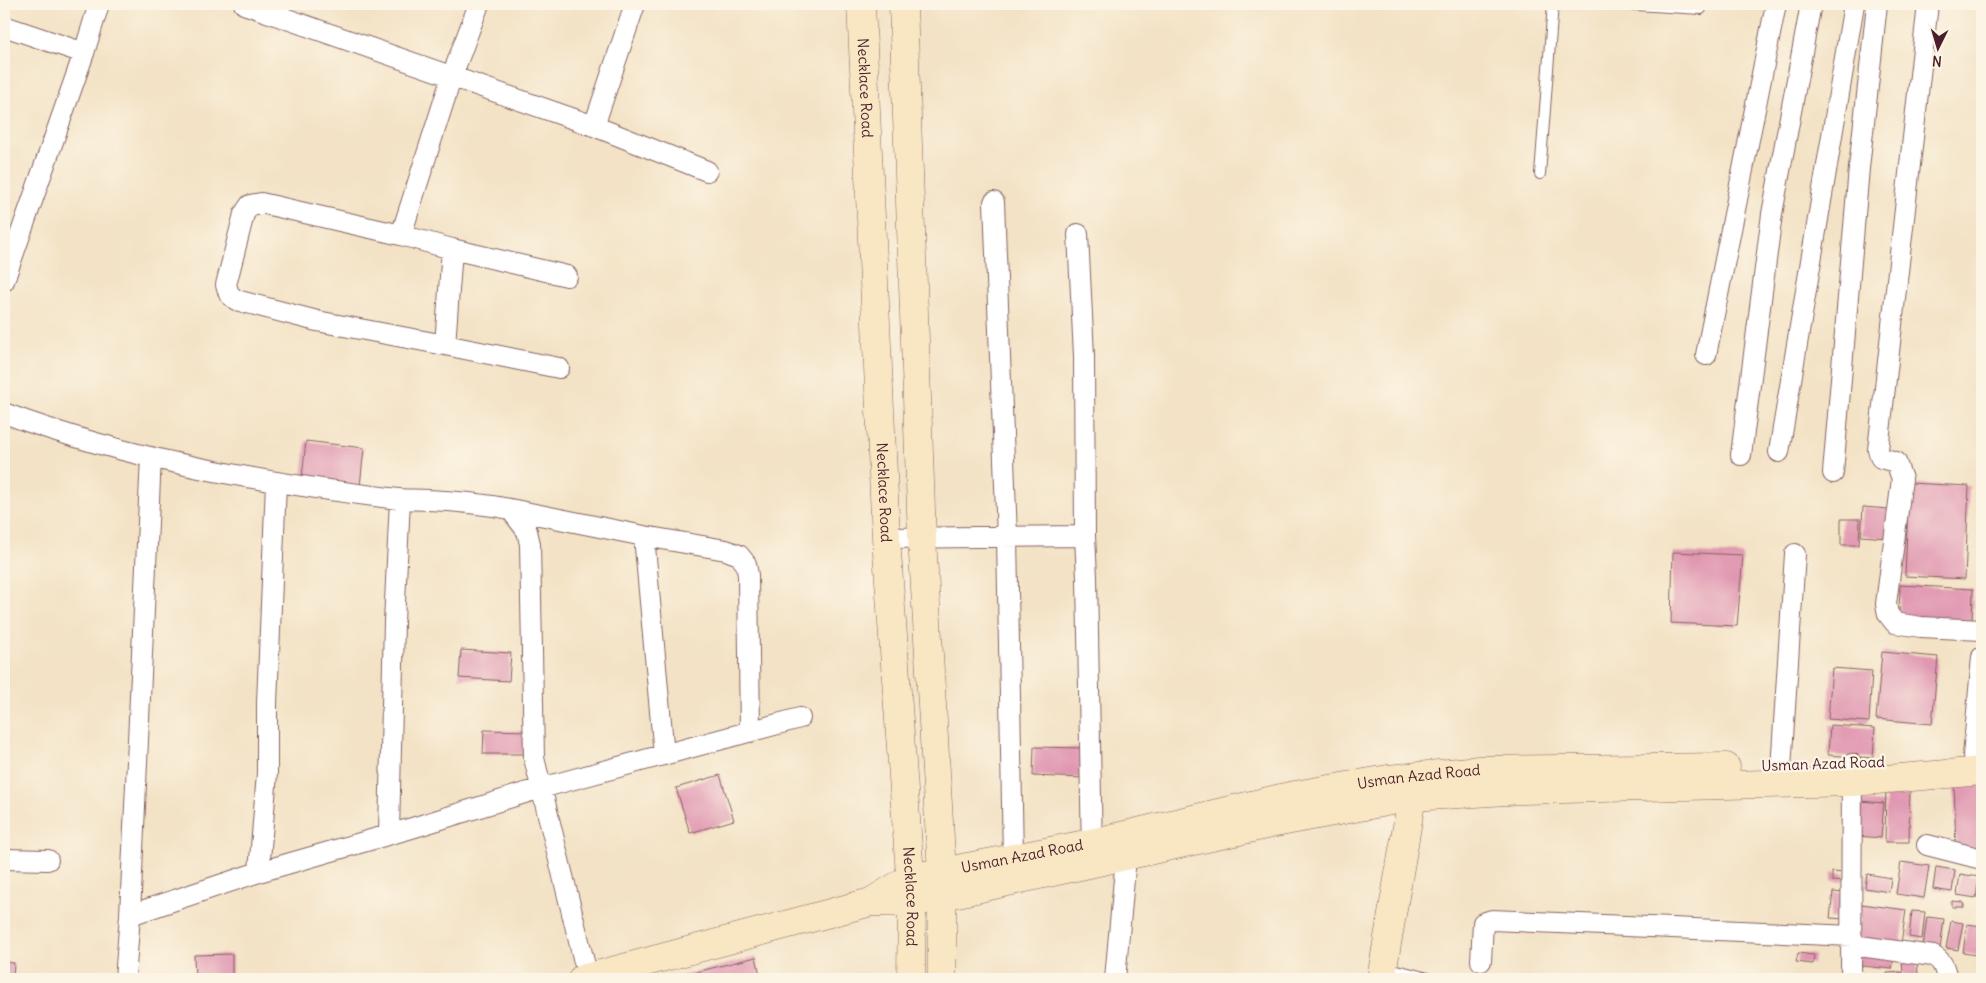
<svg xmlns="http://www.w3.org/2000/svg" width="1986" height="983" font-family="Delius,sans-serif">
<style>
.building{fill:#e097b1}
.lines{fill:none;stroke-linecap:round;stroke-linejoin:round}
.lane-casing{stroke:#856361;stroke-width:12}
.street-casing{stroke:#856361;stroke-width:22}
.secondary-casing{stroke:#856361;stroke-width:29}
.lane{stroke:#fff;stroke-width:10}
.street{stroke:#fff;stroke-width:20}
.secondary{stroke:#f9e7c3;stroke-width:28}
.labels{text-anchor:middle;stroke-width:4.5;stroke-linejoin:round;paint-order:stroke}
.street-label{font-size:15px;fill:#4a1f2b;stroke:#fcf5e5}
</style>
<rect width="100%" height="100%" fill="#fcf5e5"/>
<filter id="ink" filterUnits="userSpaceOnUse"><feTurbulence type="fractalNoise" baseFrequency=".02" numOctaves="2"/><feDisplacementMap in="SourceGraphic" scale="10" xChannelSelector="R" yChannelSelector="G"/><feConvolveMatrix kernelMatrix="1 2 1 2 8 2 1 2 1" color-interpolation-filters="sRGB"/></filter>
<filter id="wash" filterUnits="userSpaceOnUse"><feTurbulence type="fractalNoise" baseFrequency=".0096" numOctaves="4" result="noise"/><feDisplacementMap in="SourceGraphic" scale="20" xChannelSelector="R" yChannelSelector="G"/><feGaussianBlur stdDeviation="1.12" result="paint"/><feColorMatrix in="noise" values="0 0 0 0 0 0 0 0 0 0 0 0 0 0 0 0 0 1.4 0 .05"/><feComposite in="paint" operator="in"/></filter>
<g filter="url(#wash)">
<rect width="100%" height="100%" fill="#f3e2c5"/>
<g id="blocks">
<path class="building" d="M306 441 364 448 360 486 302 478Z
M1909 483 1969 486 1965 579 1905 576Z
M1863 507 1889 509 1887 538 1861 536Z
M1841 519H1860L1859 545H1841Z
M1673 552 1743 555 1737 626 1671 623Z
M1900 585 1973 589 1972 622 1899 618Z
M461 650 511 653 509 681 459 678Z
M1882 652 1938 657 1932 724 1876 719Z
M1832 668 1872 671 1869 722 1828 719Z
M1830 725 1875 728 1873 758 1828 755Z
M484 730 528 731 527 754H483Z
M1034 747 1085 748 1084 778 1033 776Z
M720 775 734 820 690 833 676 788Z
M1982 782V850L1956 851 1954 783Z
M1886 783 1910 784 1909 842H1885Z
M1860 801 1884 803 1881 838 1857 836Z
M1901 862 1929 866 1924 898 1896 894Z
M1936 867 1955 870 1952 892 1933 889Z
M1832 872 1845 873 1844 882 1832 881Z
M1867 874 1891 878 1889 892 1865 888Z
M1960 874 1979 877 1976 898 1957 895Z
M1833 892 1846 893 1844 919 1830 918Z
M1952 901 1963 902 1964 907H1952Z
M1862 904 1906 910 1901 944 1857 938Z
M1912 911 1925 912 1922 939 1909 937Z
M1927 917 1944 919 1940 949 1923 947Z
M1951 921 1963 923 1958 950 1946 948Z
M1967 924 1982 926V956L1963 953Z
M1855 949 1894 954 1892 969 1853 965Z
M1798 953 1814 955 1813 964 1796 962Z
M232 954V979H195L194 955Z
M756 957 761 979H668Z
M1902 959H1917L1918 975H1903Z
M4 962 14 963 13 979H4Z
M1901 972V979H1888L1887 973Z"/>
</g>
</g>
<g filter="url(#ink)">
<use href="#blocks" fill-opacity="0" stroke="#856361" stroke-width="1"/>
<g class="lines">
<g class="lane-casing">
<path id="lane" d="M1620 4 1701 9
M1540 174 1553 4
M1385 967 1432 979"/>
</g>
<g class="street-casing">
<path id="street" d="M244 4 594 126 707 171
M1928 4 1878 450 1881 458 1896 462 1902 479 1886 604 1888 614 1895 623 1921 627 1982 630
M4 26 84 53
M594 126 635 4
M994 202 1007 537 1013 858
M1078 234 1084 356 1085 536 1087 578 1092 855
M401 235 261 203 250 205 244 214 226 285 229 294 236 300 317 321 445 345 452 249 401 235 452 76 479 4
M452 249 567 276
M4 281 84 53 99 4
M445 345 559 368
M1706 355 1776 4
M4 413C129 460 265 483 398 499 408 500 418 499 428 500 455 501 483 504 510 509L527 531 530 544 534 758 588 978
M1779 452 1854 4
M1741 455 1772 214 1811 4
M1833 473 1859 168 1877 4
M510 509 644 536 726 550 739 555 746 564 748 575 750 732
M644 536 664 755
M886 538 1085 536
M1973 756 1982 657
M1780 784 1795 554
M389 833 394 622 400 500
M1927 845 1982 859
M4 859 48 860
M259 872 267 773V703L276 483
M130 915 151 457
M1852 945 1933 956C1943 961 1944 967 1947 978
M1481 961 1483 923 1492 920 1852 936
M125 979 130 915 259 872 412 828 541 788 800 718
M1115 979 1126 857
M1851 979 1852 764"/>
</g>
<g class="secondary-casing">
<g id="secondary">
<path id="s1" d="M861 4 886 538 912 903 911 979"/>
<path d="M903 4 922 538 942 872V979"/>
<path id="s2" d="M871 902 910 878 1091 843 1289 796 1388 779 1479 770 1726 767"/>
<path d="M582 979 871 902 912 903 1275 823 1412 797 1522 790 1853 782 1982 771"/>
<path d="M1381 979 1412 797"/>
</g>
</g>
<use href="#lane" class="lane"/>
<use href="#street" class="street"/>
<use href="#secondary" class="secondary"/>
</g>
</g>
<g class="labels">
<g class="street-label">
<text dy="5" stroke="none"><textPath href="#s1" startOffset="84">Necklace Road</textPath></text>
<text dy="5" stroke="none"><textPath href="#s1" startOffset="489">Necklace Road</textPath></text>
<text transform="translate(1823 764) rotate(-2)" y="5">Usman Azad Road</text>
<text dy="5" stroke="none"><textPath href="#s2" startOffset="565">Usman Azad Road</textPath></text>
<text dy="5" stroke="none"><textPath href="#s2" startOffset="160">Usman Azad Road</textPath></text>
<text dy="5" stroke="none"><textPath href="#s1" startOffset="894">Necklace Road</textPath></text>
</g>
</g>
<rect width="1986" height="983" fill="none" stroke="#fcf5e5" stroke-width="20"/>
<g transform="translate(1938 48) rotate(185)" stroke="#fcf5e5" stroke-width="4" paint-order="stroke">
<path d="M0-4L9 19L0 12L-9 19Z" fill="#4a1f2b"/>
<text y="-8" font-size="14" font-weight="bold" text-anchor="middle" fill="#4a1f2b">N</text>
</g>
</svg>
